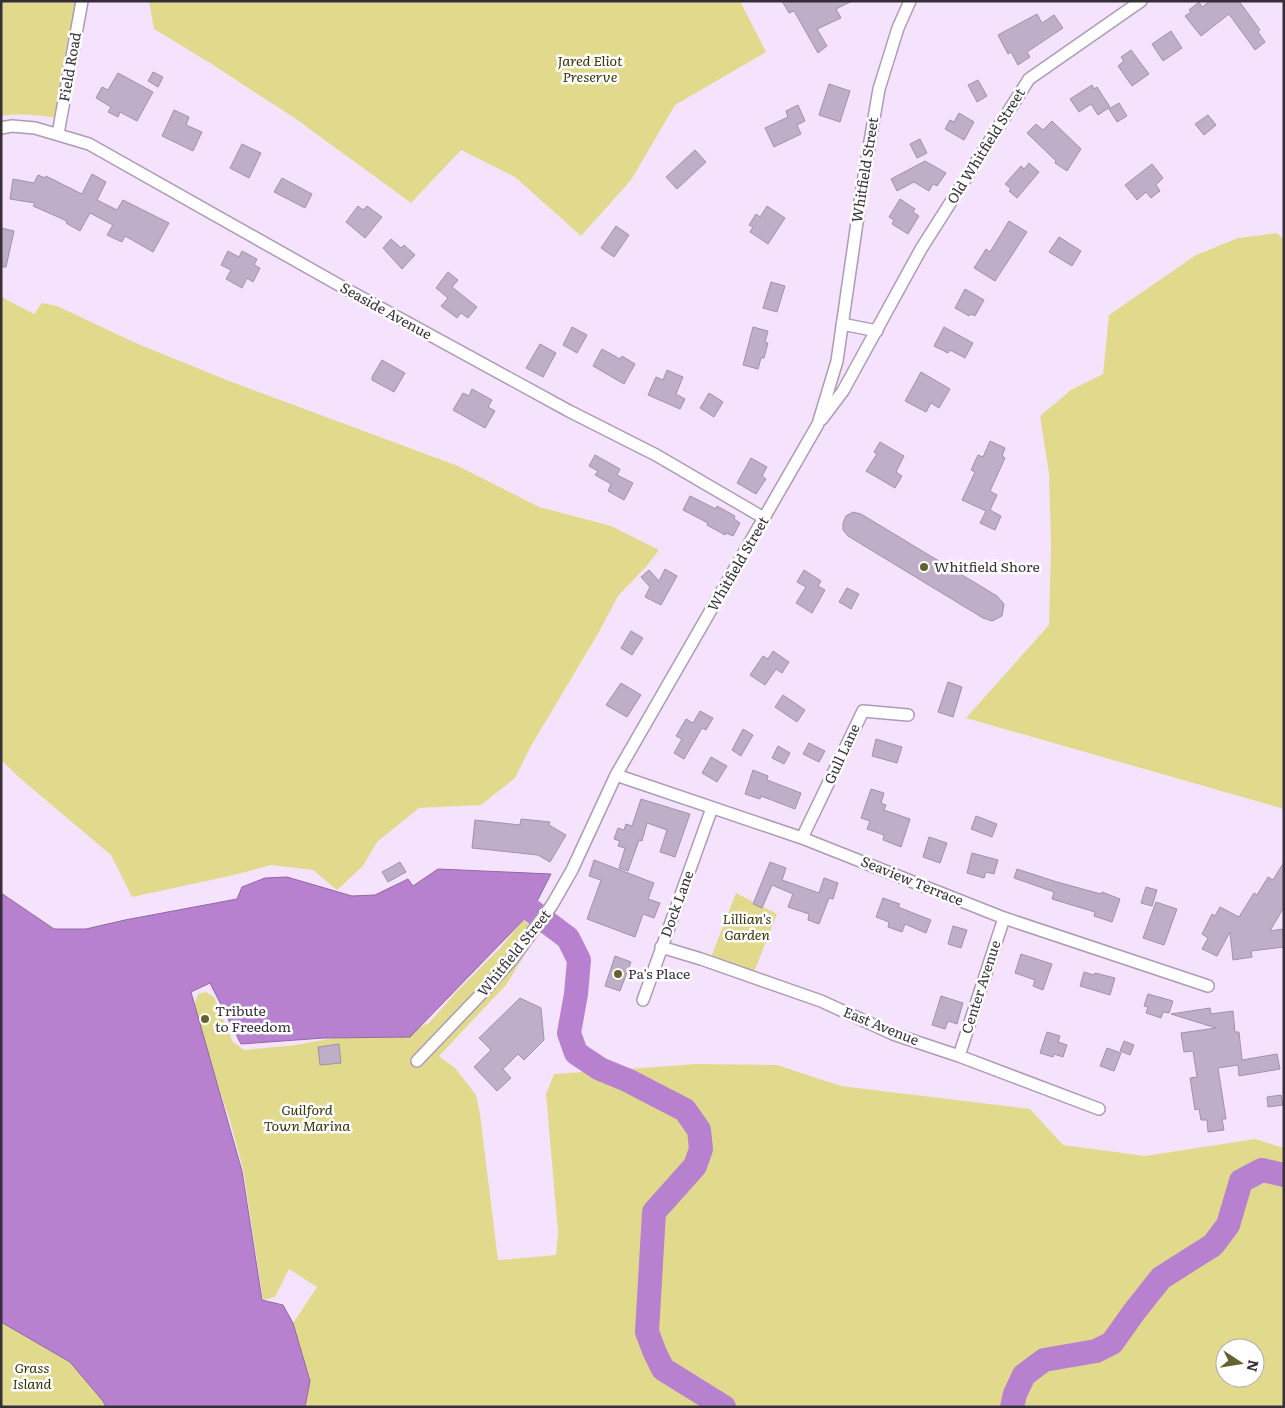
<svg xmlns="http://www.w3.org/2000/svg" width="1285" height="1408" font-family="Literata,serif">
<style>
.green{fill:#e1da8d;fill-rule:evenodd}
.water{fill:#b781cf;stroke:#9068a2}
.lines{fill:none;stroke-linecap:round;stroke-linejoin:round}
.river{stroke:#b781cf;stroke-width:24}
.building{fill:#bfaec7;stroke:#a291ab}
.minor-casing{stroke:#ad9bb5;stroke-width:14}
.minor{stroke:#fff;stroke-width:11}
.poi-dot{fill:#66612d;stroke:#fff;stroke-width:2}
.labels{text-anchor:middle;stroke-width:5;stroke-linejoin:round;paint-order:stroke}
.park-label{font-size:14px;font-style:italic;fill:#383406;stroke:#fff}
.street-label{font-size:14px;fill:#362f3a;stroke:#fff}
.poi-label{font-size:14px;fill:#362f3a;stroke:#fff;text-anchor:start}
</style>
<rect width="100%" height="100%" fill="#f5e3fe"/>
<path class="green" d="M1 1H81L56 118C37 115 20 113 1 116Z
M149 1H740L766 52 675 105 631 180 581 236 515 177 461 150 411 203 296 119 210 63 154 29Z
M1277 233 1284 240V809L966 718 1049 625 1051 546 1049 473 1040 416 1071 390 1103 374 1109 315 1196 255 1238 238Z
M1 295 5 299 34 314 42 303 57 306 138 344 229 381 458 466 539 507 611 526 659 550 645 568 618 596 599 632 531 746 515 778 481 805 419 808 377 842 363 866 337 890 313 870 271 865 234 875 132 897 111 855 22 780 1 760Z
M736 893 777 914 754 972 711 957Z
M523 920 539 932 506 985 439 1056 455 1068 476 1095 480 1114 498 1260 556 1255 558 1232 546 1094 554 1074 697 1064 777 1065 841 1086 1030 1109 1063 1145 1145 1156 1255 1139 1284 1148V1407H305L310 1381 293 1323 317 1287 289 1269 275 1297 263 1300 243 1169 230 1121 193 1010 198 994 206 992 214 997 233 1042 244 1050 296 1045 381 1029H416L429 1023 458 990 501 947ZM1225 1348H1255V1378H1225Z
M1 1322 70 1362 103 1401 106 1407H1Z"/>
<path class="water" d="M438 869 551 874 532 911 410 1037 324 1038 241 1044 210 983 191 992 242 1171 262 1300 283 1305 293 1323 310 1381 305 1407H106L103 1401 70 1362 1 1322V893L54 929H86L125 920 237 899 242 887 265 878 287 877 352 896 375 895 408 879 413 886Z"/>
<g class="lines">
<path class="river" d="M532 911 568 938 579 960 576 994 569 1033 576 1053 600 1069 627 1080 685 1110 699 1130 701 1149 695 1166 654 1212 647 1332 655 1353 663 1369 724 1407
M1012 1407 1015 1394 1024 1375 1044 1360 1096 1351 1112 1343 1134 1312 1161 1278 1213 1245 1228 1225 1241 1181 1262 1170 1284 1175"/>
</g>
<path class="building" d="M782 1H852L836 9 841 18 817 29 827 46 818 53 794 11 789 13Z
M1210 1H1239L1260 30 1258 32 1265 42 1255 50 1229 14 1201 36 1185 16 1191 12 1189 10 1199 2 1202 7Z
M1037 14 1042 23 1054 15 1063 28 1027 52 1030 57 1018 65 1011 52 1008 54 998 35Z
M1171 31 1182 48 1163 61 1152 44Z
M1131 50 1149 74 1132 86 1118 66 1124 61 1121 57Z
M153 72 163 77 158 87 148 81Z
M118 73 153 92 137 121 120 112 118 117 108 112 111 107 96 98 102 87 108 90Z
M978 80 987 96 977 102 968 85Z
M829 84 850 91 840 122 819 115Z
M1092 85 1094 89 1097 87 1110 107 1098 115 1091 104 1079 112 1070 99Z
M1119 103 1127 116 1117 122 1109 109Z
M798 105 805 121 797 125 801 134 774 147 765 128 788 117 786 111Z
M174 110 189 117 186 125 202 132 193 151 162 136Z
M959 113 974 122 964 140 945 129 950 120 954 122Z
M1208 115 1216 125 1204 135 1195 124Z
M1052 121 1081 149 1067 171 1055 163 1056 161 1027 133 1036 124 1043 130Z
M920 139 927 153 917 158 910 144Z
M242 144 261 153 249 178 230 168Z
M695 150 706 162 677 189 666 177Z
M925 161 946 173 937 186 933 184 929 191 914 182 897 191 891 179Z
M1029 163 1039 172 1017 198 1009 191 1011 189 1005 184 1021 166 1024 169Z
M1152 164 1163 178 1156 185 1160 191 1151 198 1146 192 1137 200 1125 185Z
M92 174 106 182 97 200 117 210 123 200 169 223 153 252 125 236 122 242 107 235 113 225 90 213 80 231 66 223 67 221 33 206 35 203 10 199 13 179 34 183 38 175 45 178 46 176 82 194Z
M282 178 312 194 305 208 274 192Z
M900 199 915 209 913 212 919 216 908 234 892 224 894 220 889 217Z
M358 206 363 210 367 206 382 217 365 238 346 222Z
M767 206 785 218 768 244 750 232 753 227 749 225 756 214 760 217Z
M1009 221 1027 232 995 281 974 268 986 249 990 252Z
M616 226 629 235 614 257 601 248Z
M1 228 14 231 6 267H1Z
M1059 237 1081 251 1072 266 1049 252Z
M391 239 401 248 404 245 415 255 402 269 383 248Z
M228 251 239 257 242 251 257 259 254 265 260 268 253 282 247 278 242 288 226 279 231 270 221 265Z
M448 272 458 280 452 287 477 307 468 318 461 313 457 318 441 306 448 298 436 288Z
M771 282 785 286 777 312 763 308Z
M965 289 984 300 975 316 971 314 969 316 955 308Z
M572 327 587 335 577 353 563 345Z
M753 327 768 331 765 342 768 343 764 358H761L758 369 743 365Z
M944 327 973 343 965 358 950 350 948 353 934 346Z
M540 344 556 353 543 377 526 368Z
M602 349 620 359 622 356 635 364 624 384 593 366Z
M382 360 405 373 394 392 372 380V377Z
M667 370 683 377 676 394 685 399 680 409 648 395 656 377 663 380Z
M921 372 950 389 939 408 931 403 926 412 905 401Z
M472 389 492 400 488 407 495 411 485 428 453 410 463 393 469 396Z
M709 393 723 402 714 417 700 408Z
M990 441 1005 448 1002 456 1005 458 990 491 997 495 990 510 1001 516 995 530 980 523 986 511 962 500 975 472 971 470 978 455 983 457Z
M880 442 904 456 896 472 902 476 895 488 866 471 877 454 874 452Z
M595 455 620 469 617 475 633 483 624 500 608 491 611 484 595 475 598 471 589 466Z
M751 458 767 467 762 476 766 479 756 494 737 483Z
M690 496 716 509 717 506 735 516 734 519 740 523 733 536 726 533 725 535 707 525 708 523 683 510Z
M853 512 861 514 997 596 1004 604 1002 616 992 621 983 618 848 536 843 530V523L846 516Z
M665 569 677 576 661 605 645 597 650 587 641 577 649 570 659 581Z
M804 570 821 581 818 586 825 590 812 613 796 603 806 587 797 582Z
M847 588 859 594 851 609 839 602Z
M631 631 643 638 632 655 621 648Z
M773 651 789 662 782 673 776 669 765 685 750 675 763 656 768 659Z
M948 682 962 687 953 717 938 712Z
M621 683 641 695 627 717 606 705Z
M783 695 805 710 797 722 775 707Z
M700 711 713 718 706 730 702 728 684 759 674 753 682 739 676 736 686 719 693 723Z
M743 729 753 735 741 756 732 750Z
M876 739 902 747 897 763 872 756Z
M809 743 825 751 819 762 803 754Z
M778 746 790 753 784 764 772 758Z
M711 757 727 766 717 782 702 773Z
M753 770 768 776 767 780 801 793 795 809 761 796 760 799 745 794Z
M871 789 884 793 881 803 886 805 884 810 910 819 901 847 883 840 884 835 867 829 870 821 861 818Z
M641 799 690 814 675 857 660 852 667 830 647 823 642 841 639 840 628 871 619 868 625 848 618 846 620 841 614 839 618 828 624 830 626 824 632 826Z
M976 816 997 824 992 837 971 829Z
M521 819 550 822 549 825 566 835 550 862 538 855 472 848 475 820 520 825Z
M929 837 947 843 940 863 923 857Z
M972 853 998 860 994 874 986 872 984 878 967 873Z
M594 860 654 883 648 899 660 903 654 918 643 914 635 937 587 919 601 880 589 876Z
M400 862 406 872 388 882 382 872Z
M770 862 786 868 782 880 819 893 824 878 838 883 833 899 829 898 819 924 808 920 809 914 788 907 793 894 772 885 762 908 753 904Z
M1284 862V907L1270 931 1283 929 1284 947 1251 951 1252 957 1233 960 1230 932 1217 956 1202 949 1208 938 1202 934 1212 914 1215 916 1220 907 1239 917 1254 893 1257 895 1268 877 1273 880Z
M1017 869 1057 882 1101 894 1102 892 1120 899 1112 922 1094 916 1095 912 1052 899 1054 892 1014 878Z
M1146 887 1157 890 1152 906 1141 903Z
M883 898 900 904 898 907 931 920 926 933 905 924 902 932 888 927 889 922 876 917Z
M1156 902 1177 909 1164 945 1143 938Z
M953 926 967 930 961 948 948 944Z
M1021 954 1052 964 1043 990 1033 986 1035 980 1015 973Z
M615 956 631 962 620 991 605 986Z
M1084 972 1094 975 1095 973 1115 978 1110 995 1080 986Z
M1148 994 1173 1001 1169 1013 1163 1012 1161 1018 1146 1013 1148 1007 1144 1006Z
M941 996 963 1003 957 1024 948 1021 945 1029 932 1025Z
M520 998 541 1008 544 1040 524 1060 518 1054 503 1069 511 1078 497 1091 474 1067 491 1050 479 1038Z
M1210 1008 1211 1014 1233 1011 1235 1032H1239L1242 1060 1277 1054 1280 1069 1239 1076 1238 1065 1218 1068 1226 1119H1222L1224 1130 1208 1132 1207 1120H1201L1199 1109 1195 1110 1190 1078 1197 1077 1193 1051 1184 1052 1181 1033 1216 1028 1171 1014Z
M1047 1032 1060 1036 1058 1042 1067 1045 1063 1057 1054 1054 1053 1057 1040 1053Z
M1124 1041 1134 1045 1130 1055 1120 1051Z
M339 1044 341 1063 320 1065 318 1047Z
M1107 1048 1121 1053 1114 1071 1100 1066Z
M1281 1095 1283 1105 1268 1107 1267 1097Z"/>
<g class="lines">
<g class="minor-casing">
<path id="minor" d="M1 128 12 126 35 128 89 144 346 289 569 411 656 455 764 518
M58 134 82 1
M842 324 877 331
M822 419 843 391 921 249 1029 79 1141 1
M616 775 802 838 1004 918 1208 986
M802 838 863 711 908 715
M661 947 701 959 821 1001 893 1034 959 1056 1099 1109
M643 1000 712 808
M959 1056 1004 918
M417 1061 483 992 513 958 552 905 572 870 616 775 818 424 837 361 862 188 879 89 898 28 910 1"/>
</g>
<use href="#minor" class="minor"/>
</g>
<g class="poi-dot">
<circle cx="924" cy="567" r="5"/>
<circle cx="618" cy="974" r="5"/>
<circle cx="205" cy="1019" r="5"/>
</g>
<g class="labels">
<g class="park-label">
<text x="590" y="66">Jared Eliot<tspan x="590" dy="16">Preserve</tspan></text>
<text x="747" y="924">Lillian's<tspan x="747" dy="16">Garden</tspan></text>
<text x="307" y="1115">Guilford<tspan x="307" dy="16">Town Marina</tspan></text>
<text x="32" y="1373">Grass<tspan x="32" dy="16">Island</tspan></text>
</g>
<g class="street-label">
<text transform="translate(70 67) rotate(-80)" y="5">Field Road</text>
<text transform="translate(986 146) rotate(-58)" y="5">Old Whitfield Street</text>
<text transform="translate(865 170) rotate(-81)" y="5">Whitfield Street</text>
<text transform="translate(386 311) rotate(29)" y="5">Seaside Avenue</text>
<text transform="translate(738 564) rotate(-60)" y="5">Whitfield Street</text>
<text transform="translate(842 754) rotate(-65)" y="5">Gull Lane</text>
<text transform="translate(912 881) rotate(22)" y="5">Seaview Terrace</text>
<text transform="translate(677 904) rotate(-70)" y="5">Dock Lane</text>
<text transform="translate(514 953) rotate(-51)" y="5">Whitfield Street</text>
<text transform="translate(981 987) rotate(-72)" y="5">Center Avenue</text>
<text transform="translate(881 1026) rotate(22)" y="5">East Avenue</text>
</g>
<g class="poi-label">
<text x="934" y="572">Whitfield Shore</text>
<text x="628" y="979">Pa's Place</text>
<text x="215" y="1016">Tribute<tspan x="215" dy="16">to Freedom</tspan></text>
</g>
</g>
<rect width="1285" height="1408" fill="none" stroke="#362f3a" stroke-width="5"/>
<g transform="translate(1240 1363) rotate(102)"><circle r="24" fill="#ffffff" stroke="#afacb0"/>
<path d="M0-4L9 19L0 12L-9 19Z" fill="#66612d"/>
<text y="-8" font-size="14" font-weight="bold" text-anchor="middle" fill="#362f3a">N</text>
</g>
</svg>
